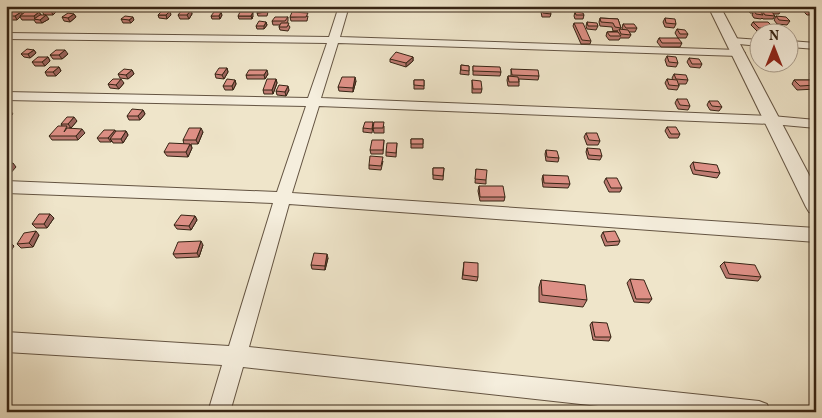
<svg xmlns="http://www.w3.org/2000/svg" width="822" height="418" font-family="Vollkorn,serif">
<style>
.lines{fill:none;stroke-linecap:round;stroke-linejoin:round}
.minor-casing{stroke:#645442;stroke-width:2}
.tertiary-casing{stroke:#645442;stroke-width:2}
.minor{fill:#f5eedd;fill-rule:evenodd}
.tertiary{fill:#f5eedd;fill-rule:evenodd}
.wall{fill:#bf7c73;stroke:#362414}
.shaded-wall{fill:#9b655e;stroke:#362414}
.building{fill:#de9086;stroke:#362414}
</style>
<rect width="100%" height="100%" fill="#efe5ca"/>
<filter id="stains"><feTurbulence type="fractalNoise" baseFrequency=".004" numOctaves="4"/><feColorMatrix values="0 0 0 0 .2 0 0 0 0 .09 0 0 0 0 .02 0 0 0 .5 -.17"/></filter>
<radialGradient id="worn" r=".72"><stop offset=".6" stop-color="#630" stop-opacity="0"/><stop offset="1" stop-color="#630" stop-opacity=".3"/></radialGradient>
<g class="lines">
<g class="minor-casing">
<path id="minor" d="M339 6H349L340 37 739 50 745 53 739 56 338 43 321 98 772 116 816 120V128L772 124 319 106 292 193 816 228V242L289 204 249 347 759 401 767 404 770 412H653L243 367 230 412H208L222 365 6 352V332L229 346 273 203 6 193V181L277 192 306 106 6 100V92L308 98 327 43 6 39V33L329 37Z
M688 6H718L719 7C712 12 695 11 688 6Z
M732 38 760 40V46L728 43 727 41Z
M790 41 816 43V49L790 47Z"/>
</g>
<g class="tertiary-casing">
<path id="tertiary" d="M708 6H720L816 188V214L809 212 806 207Z"/>
</g>
<use href="#minor" class="minor"/>
<use href="#tertiary" class="tertiary"/>
</g>
<path class="wall" d="M174 6H187L186 8H175Z
M296 6H306L305 9H297Z
M748 6H764L767 10 766 12H770L769 10 771 7 781 10 779 14H773L775 16 773 19H763L762 18 761 19 754 18 752 15 753 13H750L747 9Z
M800 6H815L813 8H816V15H807L803 11 806 8 801 7Z
M54 7 57 11 53 15H44L42 11Z
M541 9 551 14 550 17H542L541 12Z
M16 10H30L27 12H39L41 15 49 19 42 23H36L34 20H22L20 17 17 20H6V11L17 12Z
M191 10 192 14 189 19H180L178 15Z
M268 12 267 16H258L257 13Z
M575 12 584 15 583 19H575L574 16Z
M74 14 76 17 70 22 64 21 62 17Z
M158 15H171L167 19 159 18Z
M222 15 220 19H212L211 16Z
M238 16H253L252 19H239Z
M308 16 307 21H291L290 17Z
M776 16 790 21 787 25 777 24 774 20Z
M288 17V21L287 23 290 27 288 31 280 30 279 27 280 25H273L272 21Z
M600 18 618 19 621 28 620 30H623L622 28 623 24 637 28 635 32H629L631 35 629 38H620L619 40H609L606 36 607 32 618 31H613L612 27 600 26 599 22Z
M665 18 676 24 674 28 665 27 663 22Z
M121 19 134 20 131 23H123Z
M816 20V27L813 23Z
M266 22 267 25 264 29H257L256 26Z
M587 22 598 26 596 30 587 29 586 26Z
M753 22 774 28 771 32 757 31 751 25Z
M574 23 591 41 590 44H581L573 26Z
M677 29 688 34 686 38H678L675 33Z
M659 38 682 43 680 47H661L657 42Z
M34 50 36 53 30 58 24 57 21 54Z
M68 54 62 59H53L50 55Z
M667 56 678 63 676 67 667 66 665 60Z
M48 57 50 61 45 66H35L32 62Z
M413 57V61L406 67 390 62V59Z
M689 58 702 64 700 68 690 67 687 62Z
M461 65 469 66V75L460 74Z
M473 66 501 72 500 76 473 75Z
M59 67 61 71 56 76H47L45 72Z
M227 68 228 72 224 79 216 78 215 74Z
M511 69 539 76 538 80 519 79V86H508L507 80 508 76H511Z
M132 70 134 74 128 79 120 78 118 74Z
M812 70H816V79L810 74Z
M268 74 265 79H247L246 75Z
M674 74 688 80 686 84H679V86L677 90 668 89 665 83 667 79 673 80 672 78Z
M276 79 277 83 273 94H264L263 90Z
M235 80 236 84 233 90H225L223 86Z
M414 80H424V89H414Z
M472 80 482 89 481 93H472Z
M794 80H816V89L797 90 792 84Z
M356 81 353 92 339 91 338 87Z
M124 83 119 89 110 88 108 84Z
M289 90 286 96 277 95 276 91Z
M677 99 690 106 688 110 678 109 675 103Z
M709 101 722 107 719 111 710 110 707 105Z
M143 110 145 114 140 120H129L127 116Z
M77 121 71 128H69L85 133 78 140H52L49 136 62 126 61 124Z
M373 122V126L372 133 363 132V128Z
M384 126V133H374L373 128Z
M667 127 680 134 678 138H669L665 131Z
M126 131 128 135 123 143H113L112 141 111 142H100L97 138 116 132Z
M203 132 198 144H191L192 148 188 157 167 156 164 152 184 144 183 140Z
M586 133 600 141 598 145H587L584 137Z
M411 139H423V148H411Z
M384 140 383 154H371L370 150Z
M397 143 396 157 386 156V152Z
M587 148 602 156 600 160 588 159 586 152Z
M546 150 559 158 558 162 546 161 545 154Z
M383 161 381 170 369 169V165Z
M693 162 720 173 717 178 693 174 690 166Z
M433 168H444L443 180 433 179Z
M476 169 486 180V184L475 183Z
M543 175 570 184 568 188 543 187 542 179Z
M606 178 622 188 620 192H609L604 182Z
M479 186 505 197 504 201H480L478 191Z
M50 214 54 218 47 228H36L32 224Z
M195 216 197 220 191 230 177 229 174 225Z
M603 232 620 241 618 245 605 246 601 236Z
M39 235 33 247 21 248 17 244Z
M203 245 199 257 176 258 173 254Z
M328 258 325 270 312 269 311 265Z
M464 262 478 277 477 281 462 279Z
M724 262 761 277 758 281 726 278 720 266Z
M630 279 652 299 649 303 634 302 627 283Z
M541 280 587 300 583 307 539 302V287Z
M592 322 611 337 609 341 593 340 590 325Z"/>
<path class="shaded-wall" d="M27 6 30 10 25 13 23 10Z
M54 7 57 11 53 15 51 11Z
M191 10 192 14 189 19 187 15Z
M170 11 171 15 167 19 166 15Z
M21 12 23 15 20 16V17L17 20 15 16Z
M39 12 41 15 36 20 34 16Z
M221 12 222 15 220 19 219 16Z
M253 12V16L252 19 251 16Z
M74 14 76 17 70 22 68 18Z
M46 15 49 19 42 23 40 20Z
M133 17 134 20 131 23 129 20Z
M266 22 267 25 264 29V26Z
M34 50 36 53 30 58 28 54Z
M65 50 68 54 62 59 59 55Z
M48 57 50 61 45 66 42 62Z
M413 57V61L406 67V63Z
M59 67 61 71 56 76 53 72Z
M227 68 228 72 224 79 222 75Z
M132 70 134 74 128 79 126 75Z
M267 70 268 74 265 79 264 75Z
M355 77 356 81 353 92V88Z
M121 79 124 83 119 89 116 85Z
M276 79 277 83 273 94 272 90Z
M235 80 236 84 233 90 232 86Z
M288 86 289 90 286 96 285 92Z
M10 110 13 114 6 121V114Z
M143 110 145 114 140 120 138 116Z
M74 117 77 121 71 128 68 124Z
M201 128 203 132 198 144 196 140Z
M82 129 85 133 78 140 76 136Z
M115 130 117 134 110 139 112 141 111 142 108 138Z
M126 131 128 135 123 143 121 139Z
M190 144 192 148 188 157 186 152Z
M13 163 16 167 9 175 6 172V170Z
M6 211 10 214 6 219Z
M50 214 54 218 47 228 44 224Z
M195 216 197 220 191 230 189 226Z
M36 231 39 235 33 247 29 243Z
M201 241 203 245 199 257 197 253Z
M10 242 14 246 8 256 6 254V248Z
M327 254 328 258 325 270V266Z"/>
<path class="building" d="M21 6H27L23 10H16Z
M749 6H764L767 10 752 9Z
M54 7 51 11H42L45 8Z
M771 7H778L781 10H774Z
M267 8 266 12 257 13 258 9Z
M806 8H816V11H809Z
M541 9H550L551 14 543 13Z
M182 10H191L187 15H178Z
M6 11 21 12 15 16H6Z
M162 11H170L166 15H158Z
M754 11 761 12 763 15 756 14Z
M762 11 772 12 775 16 765 15Z
M25 12H39L34 16H20Z
M214 12H221L219 16H211Z
M240 12H253L251 16H238Z
M292 12 308 13 306 17H290Z
M575 12 583 13 584 15H576Z
M68 13 74 14 68 18 62 17Z
M40 15H46L40 20 34 19Z
M125 16 133 17 129 20 121 19Z
M776 16 786 17 790 21 779 20Z
M275 17H288L285 21H272Z
M600 18 618 19 621 28 615 27 613 23 601 22Z
M665 18 675 19 676 24 666 23Z
M259 21 266 22 264 26H256Z
M587 22 597 23 598 26H588Z
M753 22H768L774 28H759Z
M281 23H289L287 27H279Z
M574 23H583L591 41 582 40Z
M623 24H634L637 28H626Z
M619 29 628 30 631 35 621 34Z
M677 29 685 30 688 34H680Z
M607 32H618L621 36H610Z
M659 38H678L682 43H662Z
M27 49 34 50 28 54H21Z
M56 50H65L59 55H50Z
M396 52 413 57 406 63 390 59Z
M667 56 676 57 678 63 669 62Z
M38 57H48L42 62H32Z
M689 58 699 59 702 64H692Z
M461 65 469 66V71L461 70Z
M473 66 500 67 501 72 473 71Z
M50 67H59L53 72H45Z
M219 68H227L222 75 215 74Z
M124 69 132 70 126 75 118 74Z
M511 69 538 70 539 76 512 75Z
M249 70H267L264 75H246Z
M674 74 686 75 688 80 676 79Z
M508 76 518 77 519 82H509Z
M342 77H355L353 88 338 87Z
M113 79H121L116 85 108 84Z
M227 79 235 80 232 86H223Z
M267 79H276L272 90H263Z
M667 79 677 80 679 86 669 85Z
M414 80H424V86L414 85Z
M472 80 481 81 482 89H473Z
M794 80H816V85L800 86Z
M279 85 288 86 285 92 276 91Z
M677 99H687L690 106 680 105Z
M709 101H718L722 107 712 106Z
M132 109 143 110 138 116H127Z
M67 117H74L68 124H61Z
M365 122H373L372 129 363 128Z
M374 122H384L383 128H373Z
M58 126H67L64 132 67 128 82 129 76 136H49Z
M667 127H676L680 134H671Z
M189 128H201L196 140H183Z
M104 130H115L108 138H97Z
M116 131H126L121 139H110Z
M586 133H597L600 141 589 140Z
M411 139H423V144H411Z
M372 140H384L383 150H370Z
M169 143 190 144 186 152H164Z
M387 143H397L396 153 386 152Z
M587 148 600 149 602 156 589 155Z
M546 150 557 151 559 158 547 157Z
M370 156 383 157 381 166 369 165Z
M693 162 717 165 720 173 695 170Z
M6 163H13L6 170Z
M433 168H444L443 176 433 175Z
M476 169 487 170 486 180 475 179Z
M543 175 568 176 570 184 544 183Z
M606 178H617L622 188H611Z
M479 186H503L505 197H480Z
M39 214H50L44 224H32Z
M181 215 195 216 189 226 174 225Z
M36 231 29 243 17 244 24 233Z
M615 231 620 241 607 242 603 232Z
M201 241 197 253 173 254 178 242Z
M6 242H10L6 248Z
M314 253 327 254 325 266 311 265Z
M464 262 478 263V277L463 275Z
M724 262 755 265 761 277 729 274Z
M630 279 644 280 652 299H636Z
M541 280 585 285 587 300 542 295Z
M592 322 607 323 611 337H595Z"/>
<rect width="822" height="418" fill="none" stroke="#efe5ca" stroke-width="25"/>
<rect x="8" y="8" width="807" height="403" fill="none" stroke="#362414" stroke-width="2.5"/>
<rect x="12" y="12" width="797" height="393" fill="none" stroke="#362414"/>
<g transform="translate(774 48)"><circle r="24" fill="#f5eedd" stroke="#a99d8d"/>
<path d="M0-4L9 19L0 12L-9 19Z" fill="#8f2418"/>
<text y="-8" font-size="14" font-weight="bold" text-anchor="middle" fill="#362414">N</text>
</g>
<rect width="100%" height="100%" filter="url(#stains)"/>
<rect width="100%" height="100%" fill="url(#worn)"/>
</svg>
